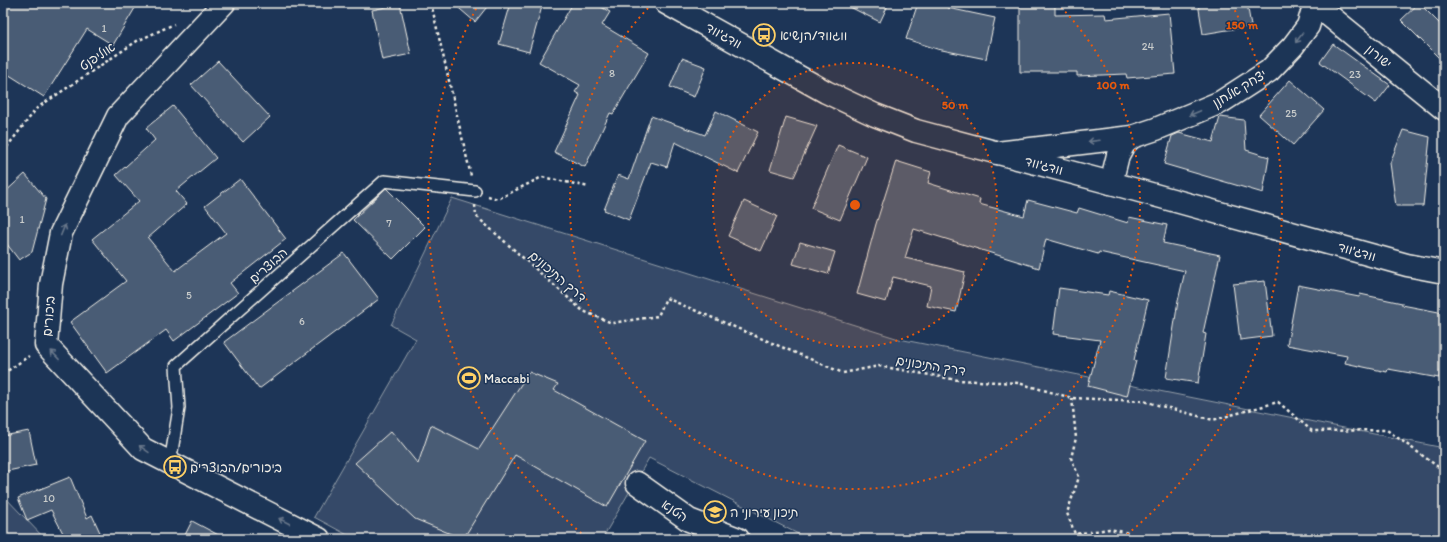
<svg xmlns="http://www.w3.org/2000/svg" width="1447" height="542" font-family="Itim,'Playpen Sans Hebrew',sans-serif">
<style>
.green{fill:#354a67;stroke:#949ea8}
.building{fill:#485b74;stroke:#f4f1e8}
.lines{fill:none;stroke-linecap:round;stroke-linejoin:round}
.service-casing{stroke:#f4f1e8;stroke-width:14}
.minor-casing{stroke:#f4f1e8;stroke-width:25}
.tertiary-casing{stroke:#f4f1e8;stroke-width:25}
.path{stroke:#f4f1e8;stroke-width:2.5;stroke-dasharray:3 3;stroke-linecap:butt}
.service{stroke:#1d3557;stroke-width:11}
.minor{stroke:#1d3557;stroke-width:22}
.tertiary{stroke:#1d3557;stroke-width:22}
.oneway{stroke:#68778a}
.ring{fill:none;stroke:#e8590c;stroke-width:2;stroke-dasharray:2 4}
.labels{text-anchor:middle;stroke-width:3;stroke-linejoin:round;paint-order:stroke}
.number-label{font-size:11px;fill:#c9cccb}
.street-label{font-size:13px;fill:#f4f1e8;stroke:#1d3557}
.poi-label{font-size:13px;fill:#f4f1e8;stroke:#1d3557;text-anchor:start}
.centre{fill:#e8590c;stroke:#1d3557;stroke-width:2}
.ring-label{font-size:12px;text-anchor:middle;font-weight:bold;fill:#e8590c;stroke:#1d3557;stroke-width:3;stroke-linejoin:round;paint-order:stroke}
</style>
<rect width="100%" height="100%" fill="#1d3557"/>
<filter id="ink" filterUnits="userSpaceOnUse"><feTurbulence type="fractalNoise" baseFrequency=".025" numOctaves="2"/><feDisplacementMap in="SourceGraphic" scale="8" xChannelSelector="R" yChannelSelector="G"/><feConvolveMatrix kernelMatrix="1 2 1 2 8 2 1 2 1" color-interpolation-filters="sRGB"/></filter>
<g filter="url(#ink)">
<path class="green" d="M452 198 899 339 1444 448V539H808L649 458 602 539H355L314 517 416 339 391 325Z
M3 495 45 539H3Z"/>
<path class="building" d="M3 3H138L113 45 87 29 44 97 3 71Z
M453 3H490L475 22Z
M511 3H543L529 52 499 44Z
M573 3H594L610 12 602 25 649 53 613 114 610 113 585 167 554 152 580 95 575 92 580 85 539 62Z
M842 3H889L880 22Z
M918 3H950L948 8 995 18 986 59 937 49 906 39Z
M1020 3H1055V15L1105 14 1106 19 1169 13 1175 74 1127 78 1126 74 1077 76V72H1020Z
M1198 3H1247L1251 26 1203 34Z
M1419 3 1444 28V63L1401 20Z
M400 4 411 54 382 60 372 10Z
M1333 44 1390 85 1376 103 1320 62Z
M682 58 706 67 694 97 670 87Z
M218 61 270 117 243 142 191 85Z
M1290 80 1324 110 1293 145 1259 115Z
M173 106 216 158 176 191 187 204 148 238 175 271 226 233 205 206 240 179 286 239 230 283 238 293 174 341 166 330 107 373 70 322 126 281 92 239 139 201 116 175 155 140 146 128Z
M716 111 758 132 738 173 675 142 667 167 651 162 629 220 604 210 618 175 629 179 651 116 705 135Z
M786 117 817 126 794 177 770 170Z
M1220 117 1244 120 1246 150 1269 157 1263 193 1164 164 1172 136 1179 133 1213 142Z
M1403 130 1430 137 1423 206H1396L1390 163Z
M838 145 867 157 840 220 811 208Z
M896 161 931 172 928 183 980 199 979 204 1024 216 1028 200 1077 213 1079 208 1128 223 1129 217 1167 225 1163 243 1220 255 1203 333 1206 334 1198 383 1166 378 1178 301 1185 271 1099 252 1098 254 1046 239 1039 268 914 229 905 258 965 272 956 312 927 306 931 286 893 277 886 302 857 294 876 224Z
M25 174 46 199 32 252 19 260 3 239V194Z
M386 188 425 227 393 259 353 220Z
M744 201 777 216 761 251 728 236Z
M800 242 835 252 828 274 793 264Z
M344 253 379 299 259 389 224 342Z
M1265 281 1272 336 1240 340 1233 284Z
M1298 285 1359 297 1360 294 1402 303V305L1444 313V350L1439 378 1388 369 1387 372 1345 363 1347 356 1287 345Z
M1059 288 1108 295 1109 291 1148 300 1134 360 1136 361 1127 396 1088 386 1100 340 1053 334Z
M529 372 558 384 554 390 645 441 607 507 515 455 463 539 415 519 355 463 391 431 418 464 431 425 479 449Z
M29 431 36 465 3 472V436Z
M70 477 87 518 92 515 103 539H66L51 510 27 520 18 498Z
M192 521 226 539H183Z"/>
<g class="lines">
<g class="service-casing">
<path id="service" d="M170 463 179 408 176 366 384 181 475 191"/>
</g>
<g class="minor-casing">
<path id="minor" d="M224 3 118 116 61 233 51 284 46 345 143 449 319 539
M1315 4 1444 109
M997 153 1132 137
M1111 183 1118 155 1124 144 1132 137 1156 129 1221 102 1269 71 1293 46 1308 26 1315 3
M637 483 689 520 738 539"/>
</g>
<g class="tertiary-casing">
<path id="tertiary" d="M666 3 826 92 875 115 916 131 1111 183 1407 265 1444 272"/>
</g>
<path class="path" d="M431 3 471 176
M3 152 37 108 137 41 174 24
M488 196 498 199 542 177 589 187
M475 205 476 216 583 311 612 323 658 316 666 298 843 373 879 366 958 380 1018 383 1072 398 1143 401 1213 420 1278 402 1312 431 1387 430 1444 471
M3 374 29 356
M1072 398 1076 438 1071 458 1079 477 1067 513 1075 534 1109 529 1129 533 1136 539"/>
<use href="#service" class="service"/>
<use href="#minor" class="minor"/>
<use href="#tertiary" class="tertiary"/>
</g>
<defs><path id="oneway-shaft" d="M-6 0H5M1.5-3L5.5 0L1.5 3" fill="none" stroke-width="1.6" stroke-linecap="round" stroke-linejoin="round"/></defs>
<g class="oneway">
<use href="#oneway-shaft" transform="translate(1299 38) rotate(127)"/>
<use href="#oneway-shaft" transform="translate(1195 113) rotate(157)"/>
<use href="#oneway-shaft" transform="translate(1094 141) rotate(173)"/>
<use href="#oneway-shaft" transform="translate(63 230) rotate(-68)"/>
<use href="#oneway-shaft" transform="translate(55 355) rotate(-133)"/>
<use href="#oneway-shaft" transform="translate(144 449) rotate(-145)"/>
<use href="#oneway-shaft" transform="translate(284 521) rotate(-153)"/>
</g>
</g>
<circle cx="855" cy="205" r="142" fill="#e8590c" fill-opacity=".12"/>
<g class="ring">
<circle cx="855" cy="205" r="142"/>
<path d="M1057 3A285 285 0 1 1 653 3"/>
<path d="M586 537A427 427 0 0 1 478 5M1232 5A427 427 0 0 1 1124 537"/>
</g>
<defs>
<g id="bus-ring" transform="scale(1.15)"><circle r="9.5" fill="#1d3557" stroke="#ffd166" stroke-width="1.5"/><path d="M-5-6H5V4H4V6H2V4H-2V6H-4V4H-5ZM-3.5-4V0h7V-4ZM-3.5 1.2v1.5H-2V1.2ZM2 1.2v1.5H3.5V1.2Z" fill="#ffd166"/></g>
<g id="stadium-ring" transform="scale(1.15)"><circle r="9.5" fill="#1d3557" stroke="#ffd166" stroke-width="1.5"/><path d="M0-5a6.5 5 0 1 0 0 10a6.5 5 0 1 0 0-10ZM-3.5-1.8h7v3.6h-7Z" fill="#ffd166"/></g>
<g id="school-ring" transform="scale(1.15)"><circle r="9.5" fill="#1d3557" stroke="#ffd166" stroke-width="1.5"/><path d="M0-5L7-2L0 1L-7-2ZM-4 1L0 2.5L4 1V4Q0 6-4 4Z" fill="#ffd166"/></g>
</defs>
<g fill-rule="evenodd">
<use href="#bus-ring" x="764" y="35"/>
<use href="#stadium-ring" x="469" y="378"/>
<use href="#bus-ring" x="175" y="467"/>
<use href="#school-ring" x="715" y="512"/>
</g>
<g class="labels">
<g class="number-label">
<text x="104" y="32">1</text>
<text x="1148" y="50">24</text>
<text x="612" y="77">8</text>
<text x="1355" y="78">23</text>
<text x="1291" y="117">25</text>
<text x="22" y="223">1</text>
<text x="389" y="227">7</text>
<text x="189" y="299">5</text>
<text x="302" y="325">6</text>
<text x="49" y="502">10</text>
</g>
<g class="street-label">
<text transform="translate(724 35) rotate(29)" y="5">וודג'ווד</text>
<text transform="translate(97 56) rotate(-34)" y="5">אוליפנט</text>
<text transform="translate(1379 56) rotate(39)" y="5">ישורון</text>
<text transform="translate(1239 88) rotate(-31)" y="5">יצחק אלחנן</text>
<text transform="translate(1044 165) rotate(15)" y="5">וודג'ווד</text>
<text transform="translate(1357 251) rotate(16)" y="5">וודג'ווד</text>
<text transform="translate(268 265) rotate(-42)" y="5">הבוצרים</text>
<text transform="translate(558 276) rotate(41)" y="5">דרך התיכונים</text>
<text transform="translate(48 316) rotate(-85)" y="5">ביכורים</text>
<text transform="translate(931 365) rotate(9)" y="5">דרך התיכונים</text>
<text transform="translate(675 510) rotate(34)" y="5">הטנא</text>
</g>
<g class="poi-label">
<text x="780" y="40">ווגווד/הנשיא</text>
<text x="484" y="383">Maccabi</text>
<text x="190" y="472">ביכורים/הבוצרים</text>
<text x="730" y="517">תיכון עירוני ה</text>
</g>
</g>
<circle cx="855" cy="205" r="6" class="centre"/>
<g class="ring-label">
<text x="1242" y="29">150 m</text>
<text x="1113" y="89">100 m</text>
<text x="955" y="109">50 m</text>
</g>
<rect width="1447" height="542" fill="none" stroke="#1d3557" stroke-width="16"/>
<rect x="8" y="8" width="1431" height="526" fill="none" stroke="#f4f1e8" stroke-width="1.5" filter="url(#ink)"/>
</svg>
